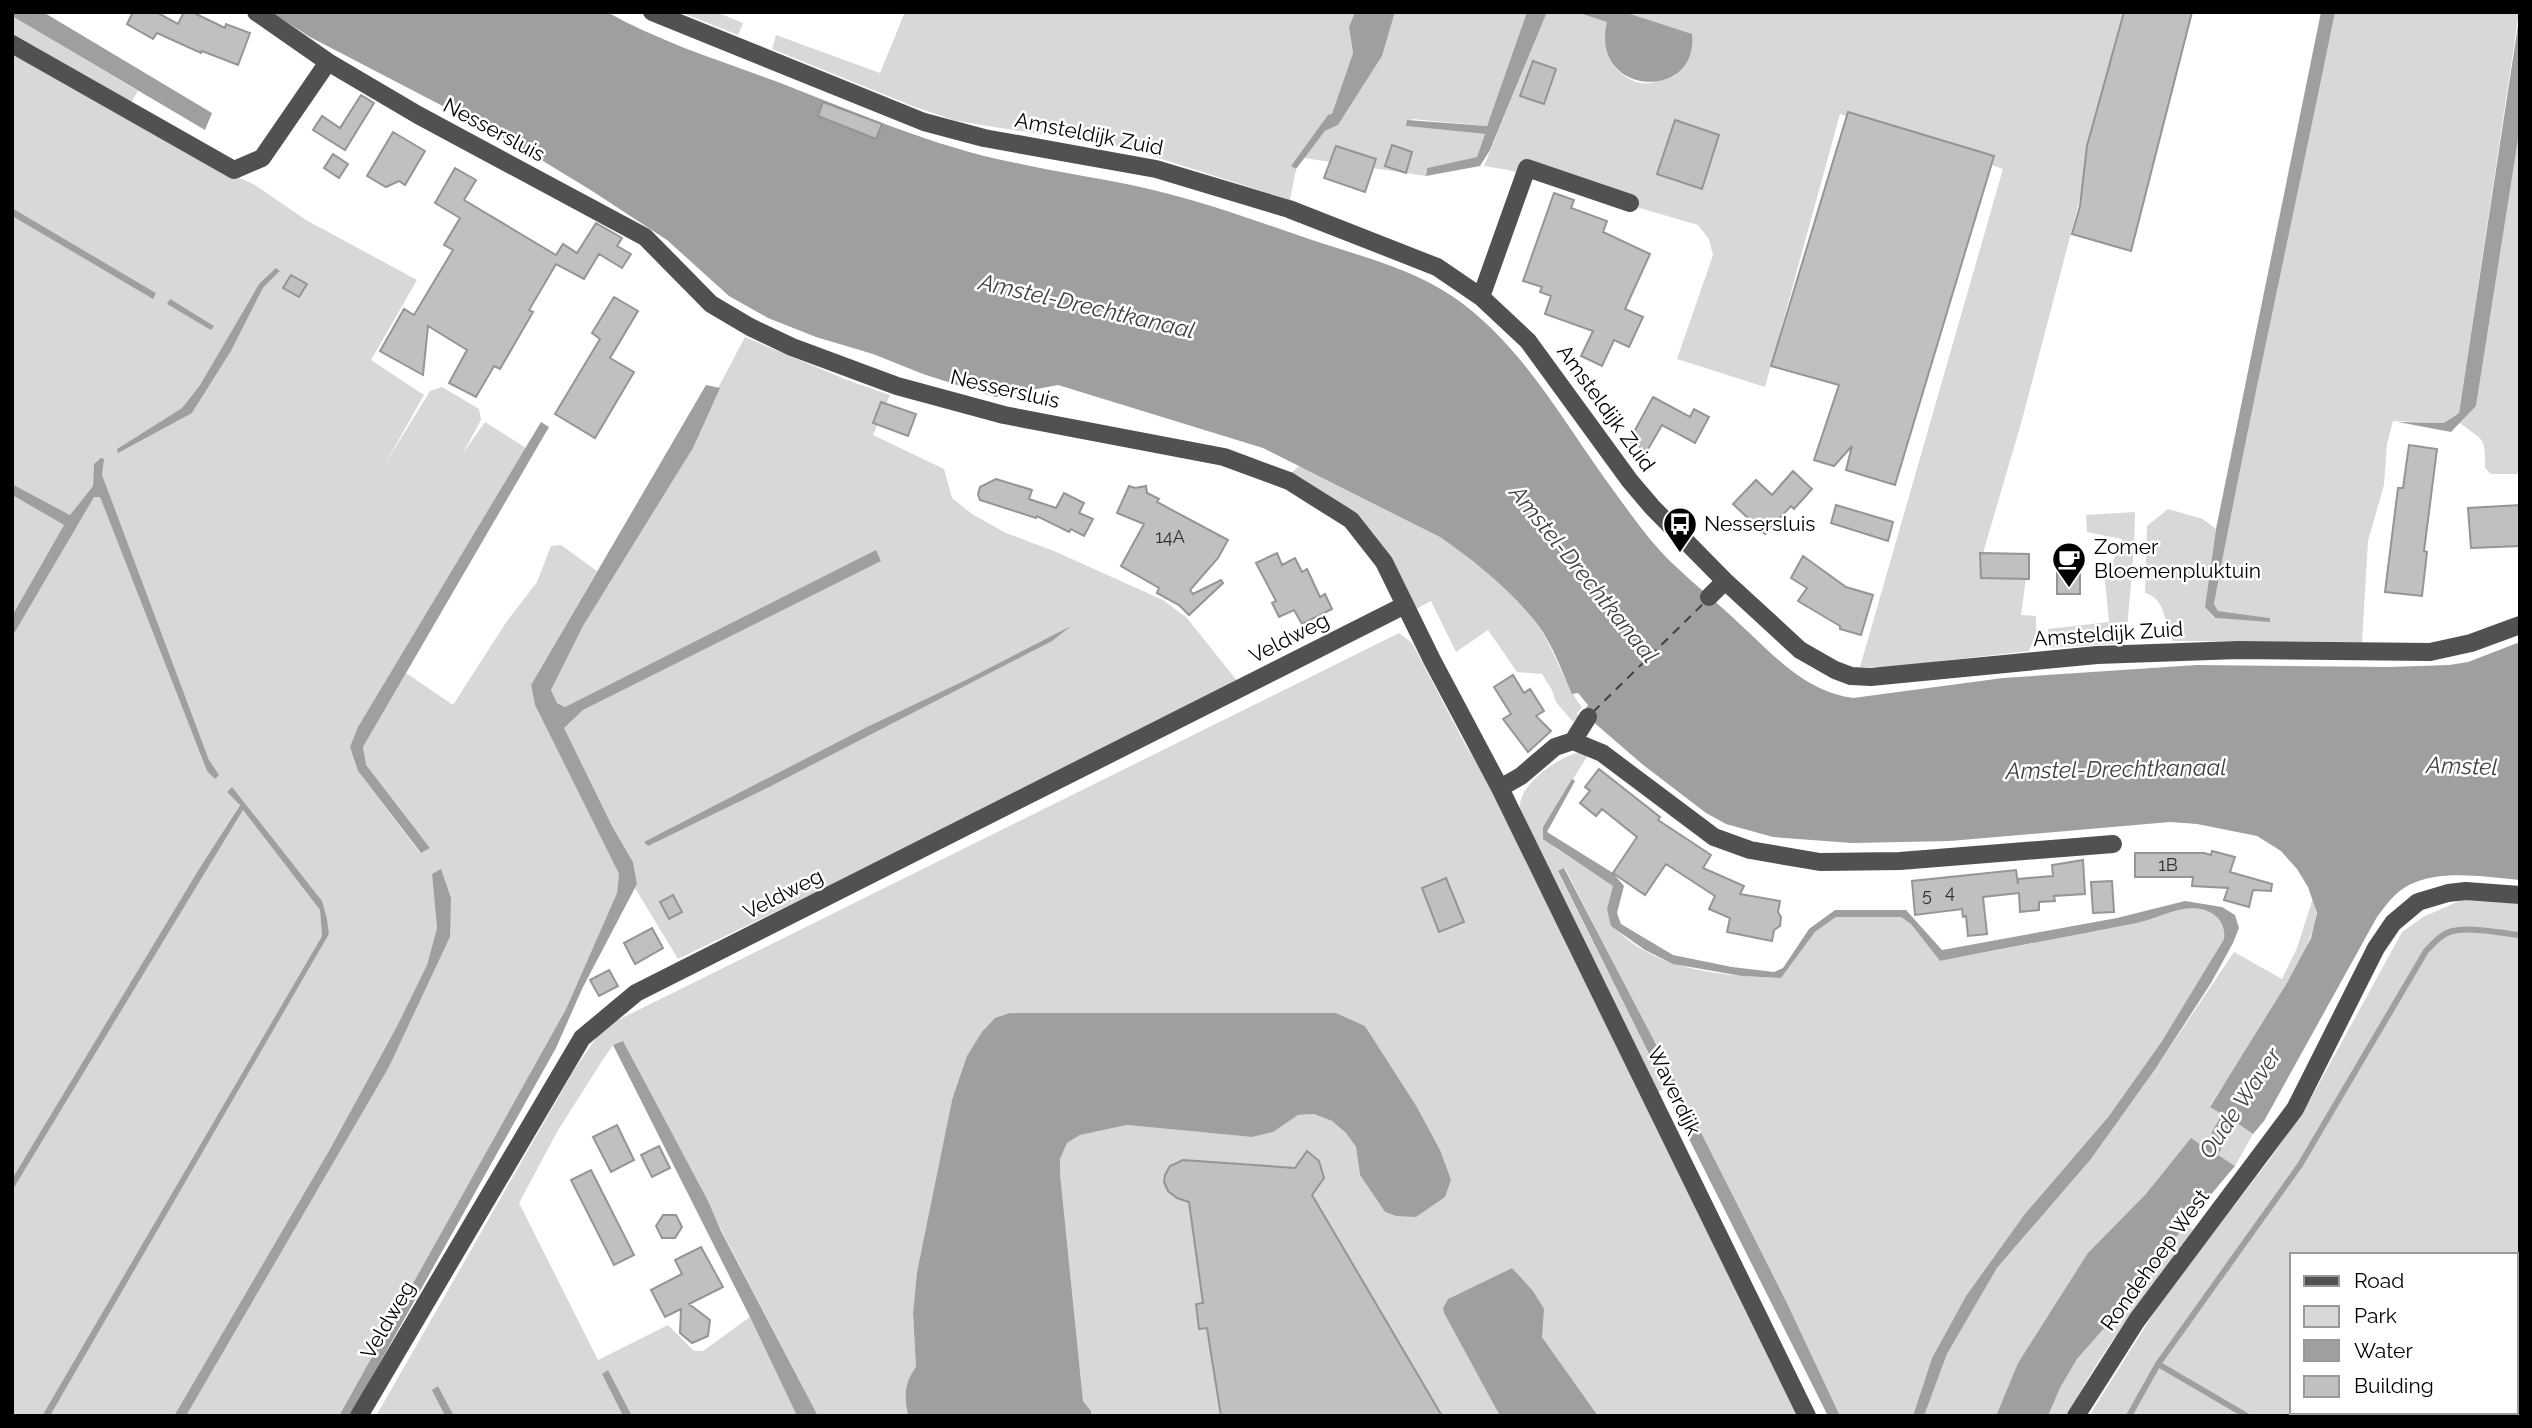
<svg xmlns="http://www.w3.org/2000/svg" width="2532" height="1428" font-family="Raleway,sans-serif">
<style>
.green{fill:#d8d8d8;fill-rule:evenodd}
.water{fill:#9f9f9f}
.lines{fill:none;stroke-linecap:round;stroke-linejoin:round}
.stream{stroke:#9f9f9f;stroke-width:6}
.ferry{stroke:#404040;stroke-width:2;stroke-dasharray:9 7;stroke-linecap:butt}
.building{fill:#c0c0c0;stroke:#959595;stroke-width:2}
.minor{stroke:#515151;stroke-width:18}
.labels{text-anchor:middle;stroke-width:5;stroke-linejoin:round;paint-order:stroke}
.number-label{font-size:18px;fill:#303030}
.street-label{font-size:21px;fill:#000;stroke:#fff}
.poi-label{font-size:21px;fill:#000;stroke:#fff;text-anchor:start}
.water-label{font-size:23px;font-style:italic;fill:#404040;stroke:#fff}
</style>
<rect width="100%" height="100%" fill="#fff"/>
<path class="green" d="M680 12H716L743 23 738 35Z
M905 12H1355L1349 27 1353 53 1332 115 1291 166 1296 169 1290 200 1127 148 957 121 915 107 772 49 776 35 880 73Z
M1395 12H1527L1487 126 1412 119 1406 126 1485 134 1477 157 1427 168 1426 176 1304 158 1325 131 1338 125 1382 56Z
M1547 12H1576L1608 22C1601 47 1610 72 1636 82 1649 86 1663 80 1675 76L1692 35 1624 12H2129L2022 420 1981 560 2026 578 2021 615 2036 616V634L2029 651 1889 667H1860L2003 169 1840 114 1765 387 1677 359 1713 255 1709 239 1698 225 1509 170 1484 166Z
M2335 12H2519L2459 413 2444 423 2393 421 2387 444 2384 485 2368 541 2362 642 2173 641C2164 624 2166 598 2145 593L2147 526 2168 509 2203 519 2216 529 2205 607 2214 618 2269 621 2270 618 2218 611 2214 604C2251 406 2295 210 2335 12Z
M12 16 138 91 130 104 12 36Z
M12 51 193 156 255 185 306 220 417 280 371 360 424 395 385 464 430 391 442 387 479 409 481 420 463 453 485 422 526 448 350 747 358 771 420 853 430 848 365 765 363 747 406 673 453 705 507 621 537 582 551 546 561 545 597 571 531 685 535 705 619 874 617 893 566 1009 339 1416H186L389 1067 450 937 432 874 437 928 427 965 396 1028 330 1149 174 1416H50L329 934 327 919 232 788 227 792 240 804 199 869 12 1179V637L94 496 100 497 207 771 218 775 209 760 102 475 94 464 93 486 70 515 12 484V216L152 298 156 293 12 208ZM280 271 263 288 231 351 192 413 117 449 182 408 200 385 259 284Z
M2520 127V474H2491L2485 468C2485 435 2484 442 2460 423L2476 406Z
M745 337 847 380 890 395 873 435 944 469 952 498 972 514 1006 533 1054 551 1163 600 1187 618 1238 682 841 880 678 959 635 888 637 884 633 862 612 826 563 728 583 710 881 560 875 551 565 707 557 703 551 690 583 626 693 448 718 388Z
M1300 465 1440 537C1475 561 1515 591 1539 627 1556 652 1563 683 1582 707L1577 713 1578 717 1573 722 1556 702 1552 690 1542 674 1517 672 1488 630 1456 652 1431 601 1416 609 1384 549 1288 476Z
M12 495 64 525 12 616Z
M2135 512C2135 555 2129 599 2126 643L2049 648 2048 629 2109 622 2105 581 2122 539 2087 532 2086 515Z
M1399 633 1412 643 1465 744 1495 793 1801 1416H1598L1542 1337 1543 1309 1512 1268 1448 1299 1443 1308 1444 1313 1500 1416H1092L1091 1411 1083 1401 1060 1173V1159L1067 1143 1080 1135 1127 1125 1252 1137 1273 1132 1298 1115 1314 1114 1332 1121 1346 1133 1356 1147 1360 1175 1385 1212 1396 1216 1440 1150 1417 1107 1365 1026 1336 1013H1010L952 1100 917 1272 913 1313 916 1367C904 1383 904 1397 908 1416H818L623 1041 613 1045 602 1061 557 1132 519 1203 598 1360 668 1325 694 1351H703L750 1317 797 1416H632L608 1370 602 1374 623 1416H454L438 1386 433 1391 445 1416H376L574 1070 596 1038 610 1024Z
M1584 751 1590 752 1543 827 1554 847 1614 886 1607 909C1611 917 1614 928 1620 933 1661 972 1728 976 1781 978L1815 932 1836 917H1901L1911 924 1940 961C2006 948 2072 936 2137 923 2157 919 2180 905 2200 909 2216 912 2226 923 2224 939L2162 1041 2109 1116 2024 1215 1966 1296 1932 1358 1913 1416H1840L1787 1303 1565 868 1558 872 1666 1088 1658 1092C1624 1023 1589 954 1555 886 1547 870 1521 823 1520 808 1518 783 1563 754 1584 751Z
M243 810 320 910 322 936 42 1416H12V1191Z
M2313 898C2314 903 2316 909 2316 914 2315 953 2234 1068 2210 1106L2222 1114 2209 1137 2201 1145 2191 1139 2048 1316 2018 1363 1996 1416H1924L1947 1354 1997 1268 2091 1159 2156 1068 2234 952 2282 979 2297 948Z
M2466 898 2520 901V1416H2089L2160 1303 2270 1159 2310 1100 2402 932 2423 917ZM2292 1255H2516V1412H2292Z
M2237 1123 2253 1134 2235 1166 2217 1155 2229 1133Z
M2186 1224 2193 1230C2150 1290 2100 1349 2068 1416H2048L2060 1388 2077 1359 2121 1309Z"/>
<path class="water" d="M12 12H43L212 113 205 130 12 16Z
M271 12H607C660 42 721 61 778 82 855 112 934 147 1016 163 1061 173 1108 179 1153 190 1208 203 1262 223 1315 241 1363 257 1410 268 1452 296 1524 345 1565 426 1616 494 1633 517 1651 543 1672 563 1695 585 1720 605 1743 627 1775 657 1807 692 1853 698L2003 678 2197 665 2390 667 2449 665 2468 662 2520 642V880C2484 877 2442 869 2409 885 2395 892 2386 905 2377 917L2264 1121 2253 1134 2237 1123 2229 1133 2218 1155 2235 1166 2186 1224 2121 1309 2077 1359 2060 1388 2048 1416H1996L2018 1363 2088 1253 2146 1194 2191 1138 2201 1145 2209 1137 2222 1114 2210 1107 2287 983 2311 938 2317 913 2308 887 2297 869 2281 851 2257 836 2197 824 2170 822 1950 841 1852 843 1773 837 1726 824 1706 813 1642 764 1583 713 1588 705 1578 693 1572 694C1562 672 1553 645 1538 625 1512 591 1475 561 1440 537L1263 448 1058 385 995 397 923 374 873 354 816 337 768 318 729 296 667 240 589 189 510 141 310 37Z
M1355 12H1395L1382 56 1338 125 1325 131 1296 169 1291 166 1328 115 1332 114 1353 53 1349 27Z
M1527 12H1547L1490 150 1480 166 1426 176 1427 168 1477 157 1485 134 1406 126 1407 120 1487 126Z
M1576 12H1624L1692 34C1699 103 1589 96 1607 22Z
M2321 12H2335C2295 210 2251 406 2214 604L2218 611 2270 618V622L2215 618 2205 607 2216 529Z
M2520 12V127L2476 406 2451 432 2398 422 2444 423 2459 413Z
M12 208 156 293 153 299 12 216Z
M276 268 280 271 263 288 231 351 192 413 118 453 117 449 182 408 200 385 259 284Z
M170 299 214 326 211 330 167 304Z
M706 385 720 388 693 448 583 626 551 690 557 703 565 707 876 550 881 561 583 710 564 728 612 826 633 862 637 884 582 989 556 1048 350 1416H339L566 1009 617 893 619 874 535 705 531 685Z
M541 422 549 427 363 747 366 765 430 848 421 853 358 771 350 747 358 727Z
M101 458 104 459 102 475 104 480 209 760 219 775 215 779 207 771 100 497H94L12 637V616L64 525 12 495V484L70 515 93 486 94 464Z
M1071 626 1052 641 1019 658 771 786 648 846 644 842 867 727 966 680Z
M1572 779 1575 781 1547 832 1613 873 1624 886 1617 913 1621 924 1673 955 1732 967 1774 972 1783 968 1809 929 1835 910H1906L1942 950 2117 918 2185 901 2222 907 2235 915 2239 928 2233 943 2211 983 2156 1068 2091 1159 1997 1268 1947 1354 1924 1416H1913L1932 1358 1966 1296 2024 1215 2109 1116 2162 1041 2224 939C2226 923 2216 912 2200 909 2180 905 2157 919 2137 923 2071 936 2005 948 1940 961L1911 924 1901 917H1836L1815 932 1781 978 1742 976 1673 964 1645 950 1611 926 1607 909 1613 886 1543 839V827Z
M232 787 322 901 327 919 329 934 50 1416H42L322 936 320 910 243 810 12 1191V1179L199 869 240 805 227 792Z
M1564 868 1676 1083 1666 1088 1558 871Z
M441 869 451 898 450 937 389 1067 186 1416H174L330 1149 396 1028 427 965 437 928 432 874Z
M1010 1013H1336L1365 1026 1417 1107 1440 1150 1451 1180 1445 1197 1416 1217 1396 1216 1385 1212 1360 1175 1356 1147 1346 1133 1332 1121 1314 1114 1298 1115 1273 1132 1252 1137 1127 1125 1080 1135 1067 1143 1060 1159V1173L1083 1401 1091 1411 1092 1416H908C904 1396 904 1383 916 1367L913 1313 917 1272 952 1100 967 1056 982 1032 995 1018Z
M623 1041 709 1203 721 1231 818 1416H797L750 1317 613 1045Z
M1685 1101 1787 1303 1840 1416H1828L1673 1107Z
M1512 1268 1533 1291 1544 1309 1542 1337 1598 1416H1500L1444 1313 1443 1308 1448 1299Z
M608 1370 632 1416H623L602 1374Z
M438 1386 454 1416H445L432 1390Z"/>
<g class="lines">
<path class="stream" d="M2516 1344 2520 1317
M2158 1364 2300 1165 2426 951C2432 945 2438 937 2447 933 2464 925 2501 933 2520 935
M2129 1416 2158 1364 2247 1416
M2507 1416V1412"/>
<path class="ferry" d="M1593 712 1704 603"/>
</g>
<path class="building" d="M133 12H156L178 24 184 12H192L225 28 226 24 250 33 238 65 202 51 201 53 157 33 153 39 127 24Z
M2124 12H2192L2131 251 2072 234 2080 206 2087 146Z
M1533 61 1556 69 1544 104 1520 96Z
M361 95 374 103 345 150 313 130 322 116 340 128Z
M823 102 882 124 876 139 818 116Z
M1848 112 1994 156 1895 485 1846 470 1852 446 1834 466 1814 460 1839 385 1771 366Z
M1675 120 1719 135 1702 189 1657 174Z
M393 132 425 151 405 185 399 181 386 187 367 176Z
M1392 145 1412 152 1406 173 1385 166Z
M1336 146 1376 159 1365 192 1324 178Z
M333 154 348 164 339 178 324 168Z
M455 168 476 180 464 200 556 255 563 244 577 253 596 223 622 238 617 246 631 254 622 268 599 254 584 279 556 264 529 310 533 312 500 369 494 366 476 397 449 383 467 350 428 326 423 375 380 351 404 309 414 315 453 250 444 245 460 218 435 203Z
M1554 193 1574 200 1571 208 1607 221 1603 232 1650 254 1625 309 1643 317 1629 347 1614 340 1602 366 1581 356 1593 331 1545 314 1551 296 1540 292 1542 287 1523 281Z
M291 275 307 284 299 297 283 288Z
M614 297 638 311 610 358 634 372 595 438 555 414 600 339 592 333Z
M1653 397 1690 417 1694 409 1709 417 1695 443 1662 425 1647 451 1629 441Z
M881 402 916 414 908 436 873 423Z
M2409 445 2437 449 2424 551 2427 552 2422 596 2385 592 2398 488H2403Z
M1793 471 1812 489 1794 509 1791 506 1765 534 1733 504 1756 480 1772 495Z
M996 479 1032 490 1029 499 1056 508 1064 493 1084 503 1079 513 1093 519 1084 536 1071 529 1069 532 1037 516 1036 518 980 500 978 494 980 487Z
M1129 486 1135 488 1146 486 1147 493 1159 499 1157 502 1228 540 1218 558 1190 590 1193 594 1221 580 1223 583 1189 615 1179 605 1157 593 1159 588 1121 566 1144 524 1117 513Z
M1836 505 1893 522 1888 541 1831 523Z
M2520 505V546L2471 548 2468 508Z
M1277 553 1282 565 1295 558 1302 572 1307 569 1320 597 1325 594 1332 609 1302 624 1294 610 1279 617 1272 603 1276 601 1256 563Z
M1980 553 2029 554V579L1981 578Z
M1803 556 1846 587 1873 595 1861 635 1840 629V626L1798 601 1807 588 1791 578Z
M2057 566H2080V594H2057Z
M1513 675 1524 693 1530 689 1544 711 1536 716 1551 731 1528 752 1503 719 1511 714 1494 687Z
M1599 769 1660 817 1658 820 1711 855 1703 868 1744 886 1740 894 1780 901 1778 912 1781 917 1780 926 1774 930 1772 941 1727 932 1730 918 1709 909 1715 896 1666 864 1645 895 1613 873 1637 837 1602 809 1596 816 1580 803 1590 791 1585 787Z
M2212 851 2235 857 2230 872 2272 884 2271 891 2253 890 2249 907 2224 900 2228 888 2192 886 2193 877H2135V853H2204L2211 855Z
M2083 860 2085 894 2054 896 2055 901 2039 902V910L2020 912 2019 893 1983 897 1987 934 1968 936 1966 916 1963 917 1962 909 1915 915 1912 881 2016 870 2018 884V879L2053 876 2052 865Z
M1446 878 1464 922 1439 932 1422 888Z
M2112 881 2114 912 2093 913 2091 882Z
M673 895 682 912 669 919 660 902Z
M652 928 663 948 635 964 624 943Z
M609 970 618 986 599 996 590 980Z
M617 1125 634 1160 611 1172 593 1137Z
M659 1146 670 1168 652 1177 641 1155Z
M1307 1151 1319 1161 1324 1178 1312 1195 1442 1416H1221L1207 1328 1199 1329 1196 1304 1203 1303 1189 1202 1177 1198 1168 1191 1164 1182 1165 1175 1170 1166 1183 1160 1295 1168Z
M591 1170 634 1255 614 1265 571 1180Z
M663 1215H676L682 1227 675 1238H662L656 1226Z
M701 1247 723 1287 689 1304 710 1320 708 1336 692 1343 680 1333 681 1309 665 1317 651 1290 682 1274 675 1260Z"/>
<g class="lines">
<path class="minor" d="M256 12 328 62 418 115 645 237 711 304 750 327 792 347 897 386 1004 415 1224 457 1289 481 1351 520 1384 562 1432 660 1500 788 1807 1416
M652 12 924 122 984 138 1156 169 1289 209 1437 267 1481 297 1528 341 1630 481 1653 508 1725 581 1800 650 1835 670 1851 676 1871 677 2097 655 2238 650 2430 652 2471 643 2520 625
M12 44 234 170 262 158 328 62
M1481 297 1527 168 1630 203
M1709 597 1725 581
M1573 741 1588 717
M1500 788 1521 776 1555 747 1573 741 1602 753 1714 837 1750 850 1820 862 1900 861 2113 844
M359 1416 582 1038 636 993 1405 605
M2076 1416 2137 1320 2295 1109 2376 948 2393 923 2418 902 2448 893 2466 891 2520 895"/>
</g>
<defs>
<g id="bus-pin" transform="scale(1.75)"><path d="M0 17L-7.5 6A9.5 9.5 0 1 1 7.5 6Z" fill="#000" stroke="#fff"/><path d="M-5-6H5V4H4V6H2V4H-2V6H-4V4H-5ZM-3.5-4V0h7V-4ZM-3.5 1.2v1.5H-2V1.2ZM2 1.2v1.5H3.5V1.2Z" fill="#fff"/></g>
<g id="cafe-pin" transform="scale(1.75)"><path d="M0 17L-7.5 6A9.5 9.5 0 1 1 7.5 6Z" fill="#000" stroke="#fff"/><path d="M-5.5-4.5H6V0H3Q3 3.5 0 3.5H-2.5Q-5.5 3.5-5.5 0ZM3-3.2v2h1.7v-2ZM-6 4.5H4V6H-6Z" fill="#fff"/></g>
</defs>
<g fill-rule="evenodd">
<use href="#bus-pin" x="1680" y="524"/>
<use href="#cafe-pin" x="2069" y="559"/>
</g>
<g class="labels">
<g class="number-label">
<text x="1170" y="543">14A</text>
<text x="2168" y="871">1B</text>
<text x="1950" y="898">4</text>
<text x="1927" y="901">5</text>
</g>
<g class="street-label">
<text transform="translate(494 130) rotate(28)" y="7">Nessersluis</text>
<text transform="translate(1089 134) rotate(11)" y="7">Amsteldijk Zuid</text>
<text transform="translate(1005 389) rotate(13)" y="7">Nessersluis</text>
<text transform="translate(1606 408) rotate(54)" y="7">Amsteldijk Zuid</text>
<text transform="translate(2108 634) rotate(-4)" y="7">Amsteldijk Zuid</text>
<text transform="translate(1289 638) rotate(-27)" y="7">Veldweg</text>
<text transform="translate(783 894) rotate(-27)" y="7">Veldweg</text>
<text transform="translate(1674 1091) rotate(64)" y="7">Waverdijk</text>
<text transform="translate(2155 1260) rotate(-54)" y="7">Rondehoep West</text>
<text transform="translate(388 1320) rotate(-60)" y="7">Veldweg</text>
</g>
<g class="poi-label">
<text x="1704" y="531">Nessersluis</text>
<text x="2094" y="554">Zomer<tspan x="2094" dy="24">Bloemenpluktuin</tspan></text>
</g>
<g class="water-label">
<text transform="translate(1087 306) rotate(13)" y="8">Amstel-Drechtkanaal</text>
<text transform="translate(1584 574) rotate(51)" y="8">Amstel-Drechtkanaal</text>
<text transform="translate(2462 766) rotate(2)" y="8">Amstel</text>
<text transform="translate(2116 769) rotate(-1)" y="8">Amstel-Drechtkanaal</text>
<text transform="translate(2240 1103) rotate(-56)" y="8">Oude Waver</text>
</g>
</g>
<rect width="2532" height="1428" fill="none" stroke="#000000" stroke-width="28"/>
<rect x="2290" y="1253" width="228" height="161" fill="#ffffff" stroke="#999999" stroke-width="2"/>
<rect x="2304" y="1276" width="35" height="10" fill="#515151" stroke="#999999" stroke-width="2"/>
<text x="2354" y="1288" font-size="21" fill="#000000">Road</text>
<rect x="2304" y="1306" width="35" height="21" fill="#d8d8d8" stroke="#999999" stroke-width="2"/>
<text x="2354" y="1323" font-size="21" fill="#000000">Park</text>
<rect x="2304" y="1340" width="35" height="21" fill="#9f9f9f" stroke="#999999" stroke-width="2"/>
<text x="2354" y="1358" font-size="21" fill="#000000">Water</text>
<rect x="2304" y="1376" width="35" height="21" fill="#c0c0c0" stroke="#999999" stroke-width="2"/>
<text x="2354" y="1393" font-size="21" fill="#000000">Building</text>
</svg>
